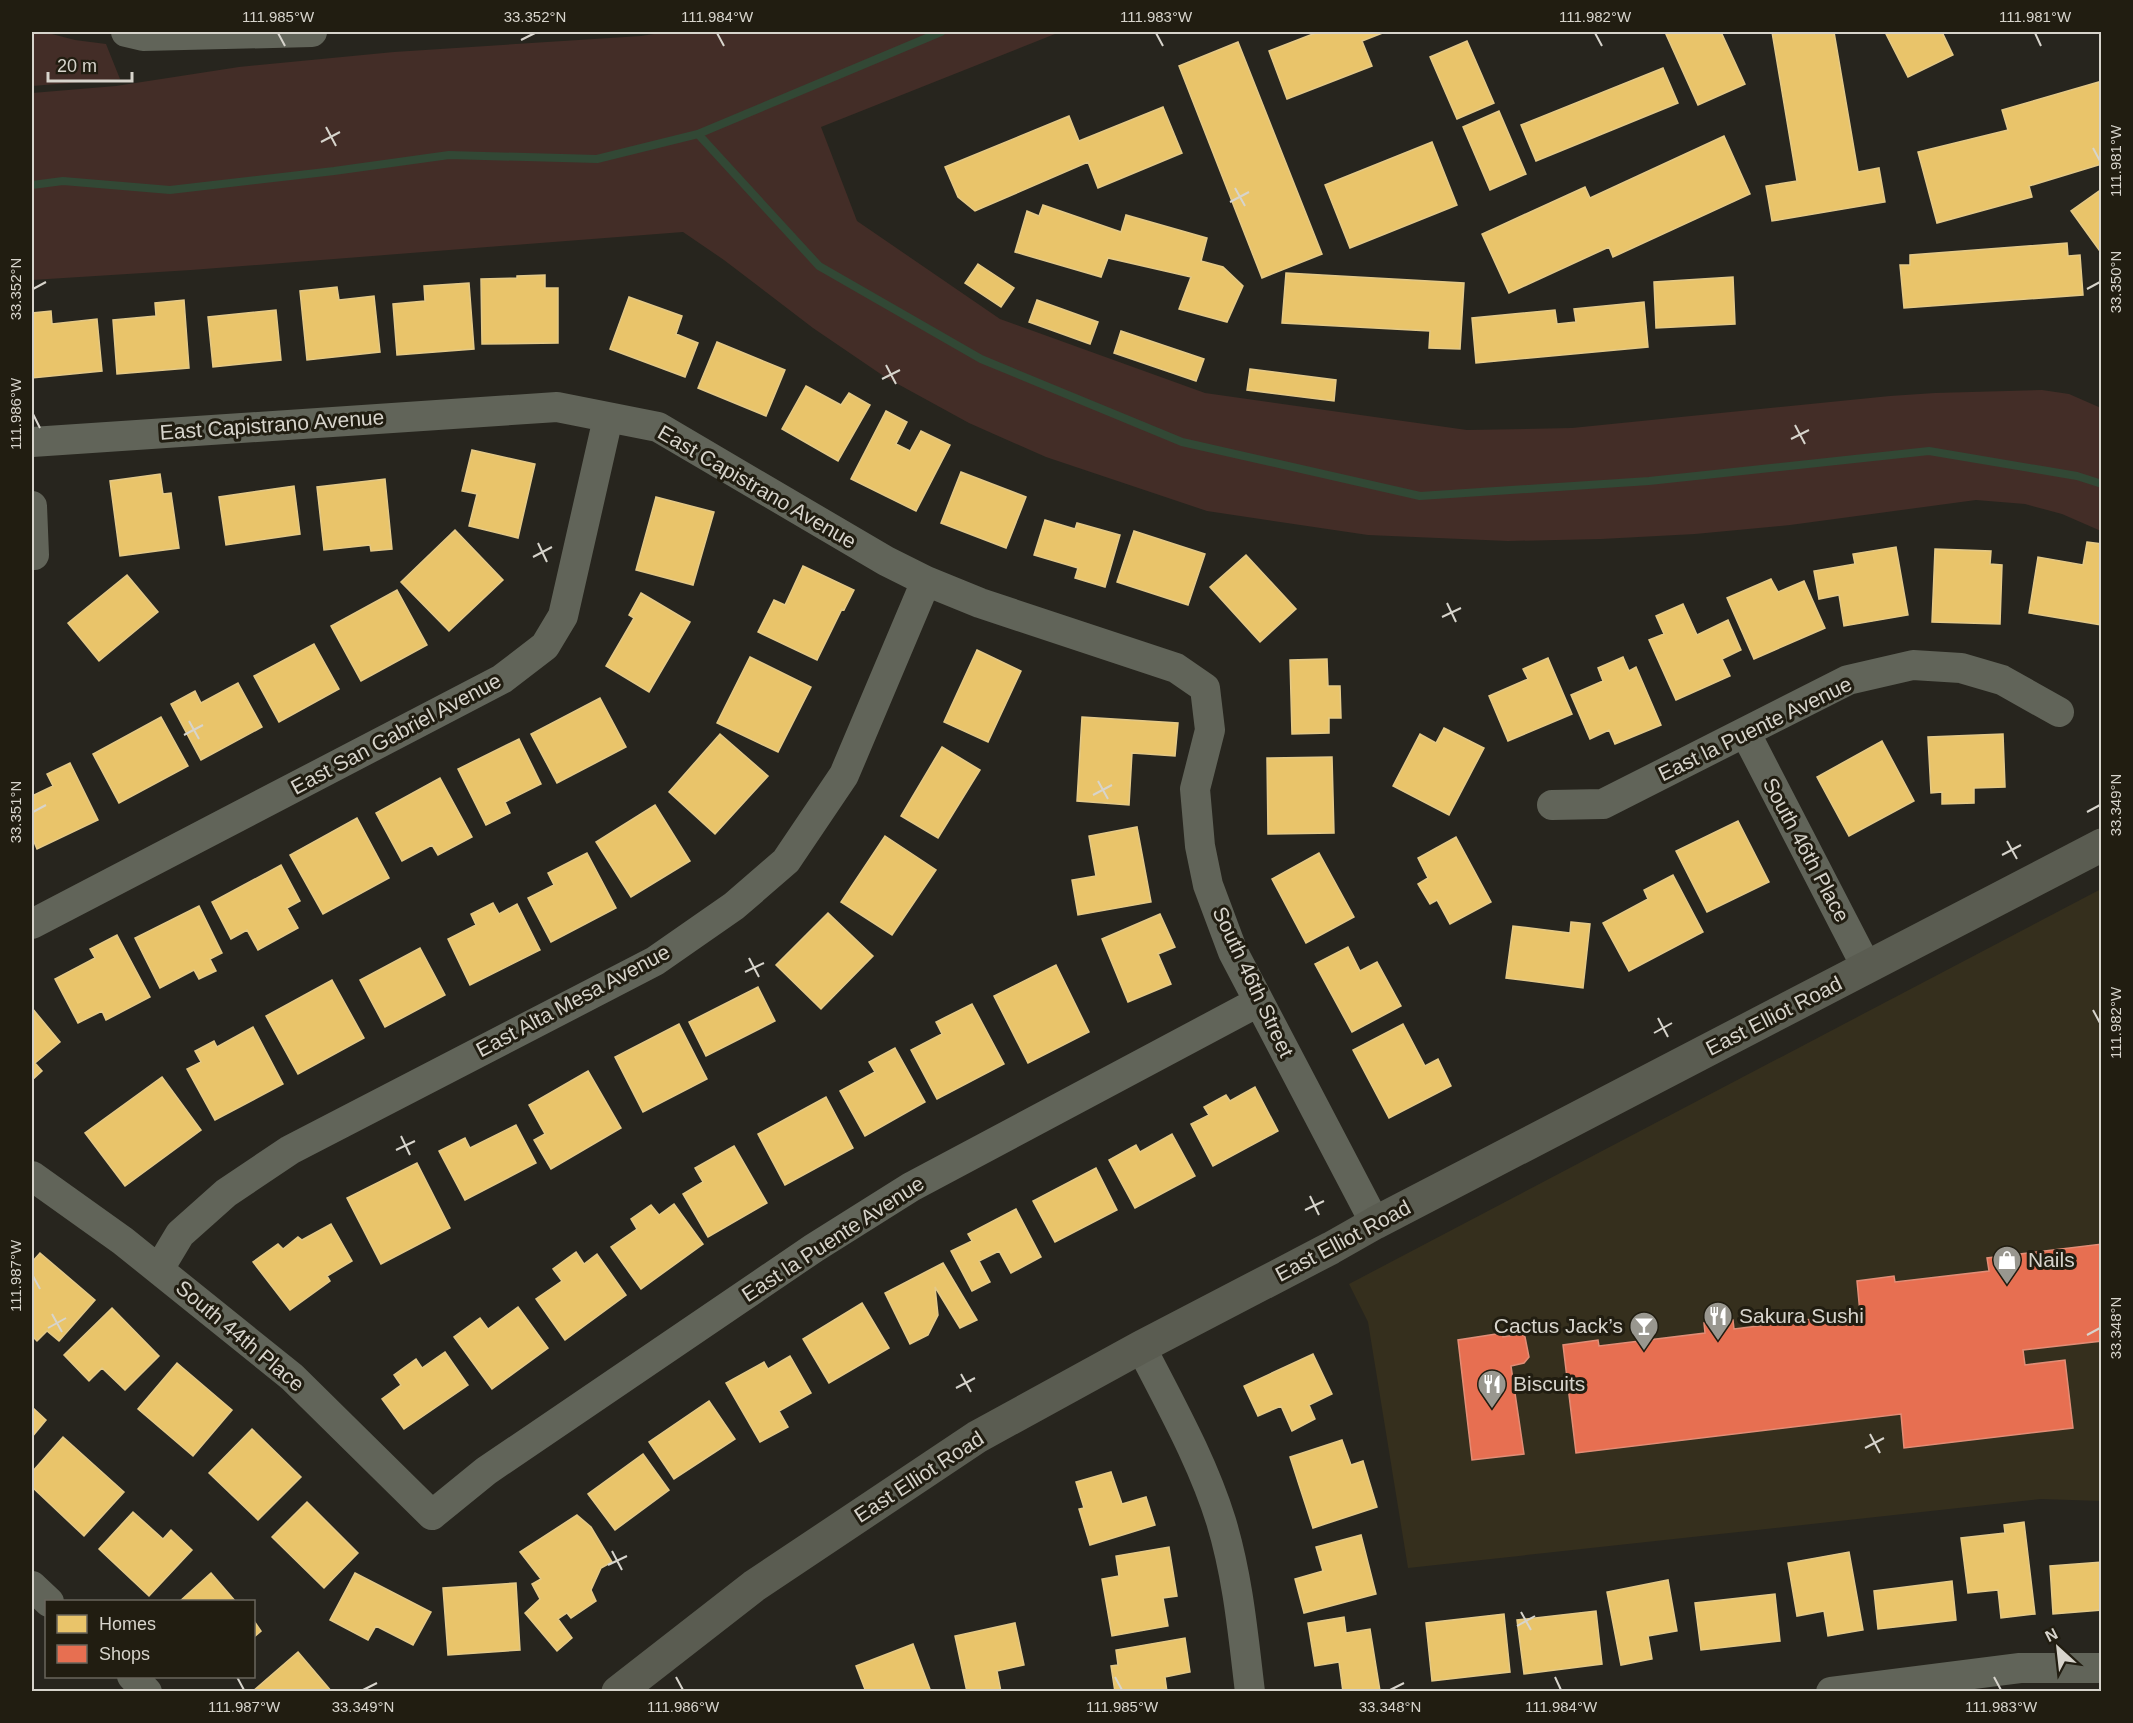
<svg xmlns="http://www.w3.org/2000/svg" width="2133" height="1723" font-family="Arial,sans-serif">
<style>
.built{fill:#352f1d}
.green{fill:#432d27}
.homes{fill:#e9c46a;stroke:#e4c987;stroke-width:1.5}
.shops{fill:#e76f51;stroke:#e28d76;stroke-width:1.5}
.lines{fill:none;stroke-linecap:round;stroke-linejoin:round}
.stream{stroke:#324835;stroke-width:8}
.minor{stroke:#616459;stroke-width:30}
.secondary{stroke:#5a5c51;stroke-width:33}
.ticks{fill:none;stroke:#d7d4cc;stroke-width:2}
.labels{text-anchor:middle;stroke-width:6;stroke-linejoin:round;paint-order:stroke}
.street-label{font-size:21px;fill:#d7d4cc;stroke:#211d11}
.poi-label{font-size:21px;fill:#d7d4cc;stroke:#211d11;text-anchor:start}
.neatline{fill:none;stroke:#d7d4cc;stroke-width:2}
.ticks-label{font-size:15px;text-anchor:middle;fill:#d7d4cc}
</style>
<rect width="100%" height="100%" fill="#27251e"/>
<path class="built" d="M2101 889V1501L2041 1499 1408 1568 1368 1322 1349 1284Z"/>
<path class="green" d="M32 32H44L75 40 106 44 120 79 32 86Z
M667 32H1060L821 127 857 221 1000 319 1205 393 1467 430 1572 428 1890 396 1935 393 2042 390 2069 394 2101 408V531L2062 514 2025 504 1976 500 1790 525 1695 534 1601 539 1508 541 1368 535 1207 511 1046 457 969 423 885 377 813 328 724 260 683 232 191 270 32 280V93L116 86 239 67 394 52 641 36Z"/>
<path class="homes" d="M1318 32H1385L1362 41 1372 66 1287 99 1269 51Z
M1665 32H1721L1745 84 1698 105Z
M1772 32H1834L1858 172 1879 168 1885 202 1772 221 1766 186 1797 181Z
M1885 32H1942L1953 55 1908 77Z
M1467 41 1494 103 1457 119 1430 57Z
M1238 42 1322 254 1262 278 1179 66Z
M1663 68 1678 103 1536 161 1521 125Z
M2102 81V164L2029 186 2032 197 1937 223 1918 152 2008 130 2002 110Z
M1163 107 1182 153 1098 188 1088 162 975 211 958 197 945 167 1069 116 1079 141Z
M1499 111 1526 174 1490 190 1463 127Z
M1724 136 1750 194 1613 257 1609 247 1509 293 1482 234 1585 187 1590 198Z
M1432 142 1457 205 1350 248 1325 185Z
M2102 189V254L2071 211Z
M1043 205 1121 232 1126 215 1207 238 1201 261 1223 267 1243 286 1227 322 1179 309 1191 277 1108 258 1101 277 1015 252 1027 211 1039 216Z
M2067 243 2068 256 2080 255 2083 295 1904 308 1900 265H1910V255Z
M978 264 1014 288 1001 307 965 283Z
M1286 273 1464 283 1460 349 1429 348 1430 331 1282 323Z
M545 275V288H558V343L482 344 481 279 517 278V276Z
M1733 277 1735 324 1656 328 1654 282Z
M469 283 474 349 397 355 393 304 425 301 424 286Z
M337 287 339 300 374 296 380 352 307 360 300 291Z
M629 297 682 316 676 334 698 343 685 377 610 349Z
M184 300 189 368 117 374 113 320 156 316 155 303Z
M1037 300 1098 322 1090 344 1029 322Z
M1644 302 1648 347 1476 363 1472 318 1555 310 1557 324 1576 322 1574 309Z
M276 310 281 360 213 367 208 317Z
M51 311 52 324 97 319 102 371 32 378V313Z
M1121 331 1204 359 1196 381 1114 353Z
M717 342 785 370 766 416 698 388Z
M1250 369 1336 380 1334 401 1247 390Z
M806 386 841 405 849 393 870 405 838 461 782 429Z
M886 411 907 422 896 444 910 451 921 431 950 445 916 511 851 479Z
M472 450 535 464 518 538 469 526 477 494 462 491Z
M961 472 1026 497 1006 548 941 523Z
M160 474 163 494 171 493 179 548 120 556 110 481Z
M385 479 392 549 371 551 370 545 324 550 317 487Z
M294 486 300 534 226 545 219 497Z
M656 497 714 512 693 585 636 570Z
M1045 520 1075 529 1077 523 1120 535 1105 587 1075 578 1078 568 1034 555Z
M455 530 503 580 449 631 401 582Z
M1134 531 1205 554 1188 605 1117 582Z
M2087 542 2102 544V625L2029 613 2038 557 2083 565Z
M1896 547 1908 615 1844 626 1839 595 1819 599 1814 571 1855 564 1853 554Z
M1935 549 1991 551 1990 564 2002 565 2000 624 1932 622Z
M1246 555 1296 609 1260 642 1210 587Z
M803 566 854 590 844 610 842 609 817 660 758 632 774 600 785 605Z
M127 575 158 612 99 661 68 623Z
M1771 579 1778 592 1804 581 1825 628 1754 659 1727 598Z
M397 590 427 645 361 681 331 626Z
M641 593 690 622 649 692 606 666 634 618 629 615Z
M1683 604 1697 635 1728 620 1741 650 1722 659 1730 676 1676 700 1649 640 1664 634 1656 616Z
M314 644 339 689 279 722 254 676Z
M977 650 1021 671 988 742 944 722Z
M750 657 811 687 778 752 717 723Z
M1623 657 1629 671 1636 667 1661 725 1615 744 1609 730 1590 739 1571 695 1603 681 1598 668Z
M1548 658 1572 714 1508 741 1489 696 1528 679 1523 669Z
M1327 659 1328 686H1340L1341 718H1329V733L1292 734 1290 660Z
M238 683 262 727 201 760 171 704 195 691 201 703Z
M600 698 626 747 557 783 531 734Z
M161 717 188 766 119 803 93 754Z
M1082 717 1178 723 1175 756 1132 753 1129 805 1077 801Z
M1444 728 1484 748 1449 815 1393 786 1420 734 1436 743Z
M720 734 768 776 715 834 669 792Z
M2003 734 2005 787 1974 788V803L1942 804V792L1931 793 1928 737Z
M519 739 541 784 505 802 510 813 486 825 458 769Z
M1882 741 1914 801 1849 836 1817 777Z
M942 747 980 770 938 838 901 816Z
M1332 757 1334 833 1268 834 1267 758Z
M70 763 98 820 37 849 32 837V796L53 786 47 774Z
M440 778 472 837 438 855 432 845 402 861 376 813Z
M655 805 690 861 631 897 596 842Z
M357 818 389 878 323 914 290 855Z
M1738 821 1769 882 1707 912 1676 851Z
M1137 827 1151 902 1078 915 1072 880 1096 876 1089 836Z
M885 836 936 870 892 935 841 902Z
M1456 837 1491 902 1450 924 1437 900 1430 904 1418 884 1428 878 1418 858Z
M587 853 616 908 551 942 528 898 554 885 548 873Z
M1319 853 1354 917 1306 943 1272 879Z
M281 865 300 901 287 908 298 928 258 950 247 930 231 939 212 902Z
M1673 875 1703 932 1629 971 1603 923 1648 899 1644 890Z
M493 903 499 914 517 904 540 950 470 985 448 939 476 925 471 914Z
M199 906 222 953 210 959 216 971 199 979 194 970 160 988 135 938Z
M828 913 873 956 821 1009 776 965Z
M1160 914 1175 947 1158 954 1171 984 1128 1002 1102 939Z
M1571 922 1590 924 1583 988 1506 978 1513 926 1570 933Z
M117 935 150 997 106 1020 102 1011 78 1023 55 979 95 958 90 949Z
M1348 947 1360 971 1377 962 1401 1006 1352 1032 1315 964Z
M420 948 445 995 385 1027 360 980Z
M1056 965 1089 1032 1028 1063 994 996Z
M332 980 364 1038 298 1074 266 1016Z
M758 987 775 1021 706 1056 689 1022Z
M972 1004 1004 1064 937 1099 911 1050 942 1034 936 1022Z
M32 1008 60 1042 35 1063 42 1071 32 1080Z
M679 1024 707 1079 643 1112 615 1057Z
M1403 1024 1425 1066 1438 1059 1451 1086 1389 1118 1353 1050Z
M253 1027 283 1084 215 1120 187 1069 201 1062 195 1051 214 1041 217 1047Z
M895 1048 925 1102 865 1136 840 1091 875 1072 869 1062Z
M588 1071 621 1128 551 1169 534 1140 545 1134 529 1105Z
M162 1077 201 1130 125 1186 85 1133Z
M1255 1087 1278 1131 1213 1166 1191 1124 1209 1115 1204 1107 1226 1095 1230 1101Z
M826 1097 853 1148 785 1185 758 1134Z
M516 1125 536 1163 465 1200 439 1151 465 1138 470 1148Z
M1172 1134 1195 1176 1135 1208 1109 1160 1136 1145 1140 1152Z
M734 1146 767 1203 708 1237 683 1194 703 1182 695 1168Z
M417 1163 450 1228 381 1264 347 1198Z
M1096 1168 1117 1210 1055 1242 1033 1201Z
M674 1204 703 1244 641 1289 611 1247 637 1229 631 1219 651 1205 659 1215Z
M1016 1209 1041 1257 1011 1273 999 1251 979 1261 990 1282 972 1291 951 1251 972 1241 968 1234Z
M331 1224 352 1261 327 1276 330 1281 290 1310 253 1262 278 1244 283 1249 298 1237 302 1240Z
M576 1252 584 1264 597 1254 626 1295 565 1340 536 1299 562 1281 553 1269Z
M40 1253 95 1300 59 1341 47 1331 37 1341 32 1336V1262Z
M943 1263 977 1320 960 1328 935 1287 938 1315 928 1335 910 1344 885 1293Z
M862 1303 889 1348 829 1383 803 1339Z
M518 1307 548 1348 492 1389 454 1337 480 1318 488 1329Z
M112 1308 159 1356 125 1390 102 1368 89 1381 64 1355Z
M445 1352 468 1385 404 1429 382 1399 401 1385 394 1375 416 1359 422 1368Z
M1313 1354 1332 1394 1309 1405 1315 1419 1292 1431 1281 1406 1258 1416 1244 1386Z
M790 1356 811 1393 779 1411 788 1427 760 1442 726 1383 764 1362 768 1369Z
M177 1363 232 1410 193 1456 138 1409Z
M709 1401 735 1439 674 1479 649 1442Z
M32 1407 46 1420 32 1437Z
M252 1429 301 1477 258 1520 209 1473Z
M63 1437 124 1492 84 1536 32 1487V1472Z
M1342 1440 1351 1465 1363 1461 1377 1507 1313 1528 1290 1457Z
M643 1454 669 1490 615 1530 588 1494Z
M1111 1472 1122 1504 1146 1497 1155 1525 1090 1545 1079 1509 1084 1508 1076 1482Z
M307 1502 358 1553 324 1588 272 1537Z
M133 1512 163 1539 171 1530 192 1550 149 1596 99 1549Z
M577 1515 591 1527 612 1562 601 1568 591 1590 596 1601 571 1618 567 1613 558 1619 572 1638 557 1651 525 1613 540 1599 532 1584 541 1579 520 1552Z
M2024 1522 2035 1614 2001 1618 1998 1590 1968 1593 1961 1538 2005 1533 2004 1525Z
M1361 1535 1376 1594 1304 1613 1295 1579 1323 1571 1316 1547Z
M1169 1547 1177 1596 1163 1598 1168 1626 1112 1636 1102 1579 1119 1576 1116 1556Z
M1849 1552 1863 1630 1828 1636 1824 1611 1797 1616 1788 1563Z
M2102 1562V1610L2053 1614 2050 1566Z
M211 1573 236 1602H179Z
M355 1573 431 1612 413 1645 376 1626 368 1640 330 1620Z
M1668 1580 1677 1631 1648 1636 1652 1659 1621 1665 1607 1592Z
M1952 1581 1956 1620 1878 1629 1874 1591Z
M516 1583 520 1650 448 1655 443 1588Z
M1775 1594 1780 1641 1701 1650 1695 1603Z
M1596 1611 1602 1664 1524 1674 1517 1620Z
M1504 1614 1510 1672 1432 1681 1426 1623Z
M1344 1617 1346 1633 1370 1629 1380 1691 1343 1692 1339 1662 1315 1666 1308 1623Z
M254 1621 261 1631 254 1637Z
M1015 1623 1024 1665 997 1671 1001 1692H967L955 1636Z
M1185 1638 1190 1672 1165 1677 1167 1692H1115L1111 1666 1118 1665 1116 1650Z
M913 1644 931 1692H866L856 1666Z
M298 1652 332 1692H252Z"/>
<path class="shops" d="M2102 1244V1341L2023 1350 2025 1365 2065 1360 2073 1428 1904 1448 1901 1414 1576 1453 1563 1345 1598 1340 1599 1346 1705 1333 1704 1323 1733 1320 1734 1329 1860 1313 1857 1281 1894 1276 1895 1282 1989 1271 1987 1258Z
M1502 1333 1503 1337 1521 1334 1525 1337 1529 1357 1524 1363 1511 1366 1524 1454 1472 1460 1458 1340Z"/>
<g class="lines">
<path class="stream" d="M698 134 819 266 981 359 1182 442 1420 496 1649 481 1929 451 2077 476 2102 484
M32 185 63 181 170 190 334 171 449 155 597 159 698 134 941 32"/>
<path class="minor" d="M126 32 143 36 312 32
M32 442 557 407 658 427 886 561 926 581 980 603 1176 668 1205 688 1210 730 1195 789 1200 846 1208 885 1233 952 1375 1223
M32 506 34 555
M1745 732 1867 968
M1552 805 1603 804 1848 680 1913 665 1961 668 2002 680 2059 712
M32 924 502 679 545 646 563 616 608 418
M32 1176 123 1241 292 1377 432 1515 486 1471 814 1248 911 1187 1258 1002
M159 1269 180 1234 226 1193 290 1150 655 961 734 906 786 861 844 775 926 581
M1141 1347C1170 1404 1202 1460 1221 1521 1238 1577 1243 1634 1250 1692
M32 1586 49 1602
M132 1676 147 1692
M1831 1692 2020 1668H2102"/>
<path class="secondary" d="M618 1692 754 1586 977 1437 1141 1347 1331 1248 1375 1223 2102 845"/>
</g>
<path class="ticks" d="M278 33 285 46M717 33 724 46M1156 33 1163 46M1595 33 1602 46M2035 33 2041 46M521 40 535 33M326 127 336 146M321 142 340 132M2093 148 2100 161M1235 188 1245 206M1230 202 1249 192M33 289 46 282M2087 289 2100 282M886 365 896 384M882 379 900 370M33 414 40 428M1795 425 1805 444M1791 439 1809 430M538 543 547 562M533 557 552 547M1447 603 1456 622M1442 617 1461 608M189 721 199 739M184 735 203 725M1098 781 1108 799M1093 795 1112 785M33 812 46 805M2087 812 2100 805M2007 841 2017 859M2002 855 2021 845M749 958 759 977M745 972 764 963M2093 1010 2100 1023M1658 1018 1668 1037M1654 1033 1672 1023M401 1136 410 1155M396 1150 415 1141M1310 1196 1319 1215M1305 1210 1324 1201M33 1276 40 1289M52 1314 62 1332M48 1328 66 1318M2087 1335 2100 1328M961 1374 971 1392M956 1388 975 1378M1870 1434 1880 1453M1865 1448 1884 1438M612 1551 622 1570M608 1565 627 1556M1521 1612 1531 1630M1517 1626 1535 1616M237 1677 244 1690M676 1677 683 1690M1115 1677 1122 1690M1555 1677 1561 1690M1994 1677 2001 1690M363 1690 377 1683M1390 1690 1404 1683"/>
<defs>
<g id="shop-pin" transform="scale(1.5)"><path d="M0 17L-7.5 6A9.5 9.5 0 1 1 7.5 6Z" fill="#99978f" stroke="#211d11"/><path d="M-5-2.5h2.3a2.7 3.5 0 0 1 5.4 0H5L5.5 6h-11ZM-1.5-2.5h3a1.5 2.3 0 0 0-3 0Z" fill="#fff"/></g>
<g id="restaurant-pin" transform="scale(1.5)"><path d="M0 17L-7.5 6A9.5 9.5 0 1 1 7.5 6Z" fill="#99978f" stroke="#211d11"/><path d="M-5-6h1v4h1v-4h1v4h1v-4h1v5L-1.5 .5V6h-2V.5L-5-1ZM5-6V6H3V1.5H1.5Q1.5-4 5-6Z" fill="#fff"/></g>
<g id="bar-pin" transform="scale(1.5)"><path d="M0 17L-7.5 6A9.5 9.5 0 1 1 7.5 6Z" fill="#99978f" stroke="#211d11"/><path d="M-6-5H6L.8 .8V4.5H3.5V6h-7V4.5H-.8V.8Z" fill="#fff"/></g>
</defs>
<g fill-rule="evenodd">
<use href="#shop-pin" x="2007" y="1260"/>
<use href="#restaurant-pin" x="1718" y="1316"/>
<use href="#bar-pin" x="1644" y="1326"/>
<use href="#restaurant-pin" x="1492" y="1384"/>
</g>
<g class="labels">
<g class="street-label">
<text transform="translate(272 425) rotate(-4)" y="7">East Capistrano Avenue</text>
<text transform="translate(757 487) rotate(30)" y="7">East Capistrano Avenue</text>
<text transform="translate(1755 729) rotate(-26)" y="7">East la Puente Avenue</text>
<text transform="translate(396 734) rotate(-28)" y="7">East San Gabriel Avenue</text>
<text transform="translate(1806 850) rotate(62)" y="7">South 46th Place</text>
<text transform="translate(1253 982) rotate(65)" y="7">South 46th Street</text>
<text transform="translate(573 1001) rotate(-28)" y="7">East Alta Mesa Avenue</text>
<text transform="translate(1774 1016) rotate(-27)" y="7">East Elliot Road</text>
<text transform="translate(833 1239) rotate(-33)" y="7">East la Puente Avenue</text>
<text transform="translate(1343 1241) rotate(-28)" y="7">East Elliot Road</text>
<text transform="translate(240 1336) rotate(40)" y="7">South 44th Place</text>
<text transform="translate(919 1477) rotate(-33)" y="7">East Elliot Road</text>
</g>
<g class="poi-label">
<text x="2028" y="1267">Nails</text>
<text x="1739" y="1323">Sakura Sushi</text>
<text x="1623" y="1333" text-anchor="end">Cactus Jack’s</text>
<text x="1513" y="1391">Biscuits</text>
</g>
</g>
<rect width="2133" height="1723" fill="none" stroke="#211d11" stroke-width="66"/>
<rect x="45" y="1600" width="210" height="78" fill="#211d11" stroke="#6a665c" stroke-width="1.5"/>
<rect x="57" y="1615" width="30" height="18" fill="#e9c46a" stroke="#6a665c" stroke-width="1.5"/>
<text x="99" y="1630" font-size="18" fill="#d7d4cc">Homes</text>
<rect x="57" y="1645" width="30" height="18" fill="#e76f51" stroke="#6a665c" stroke-width="1.5"/>
<text x="99" y="1660" font-size="18" fill="#d7d4cc">Shops</text>
<g transform="translate(2058 1648) rotate(333)" stroke="#211d11" stroke-width="4.5" paint-order="stroke">
<path d="M0-4.5L10 22L0 15L-10 22Z" fill="#d7d4cc"/>
<text y="-9" font-size="16" font-weight="bold" text-anchor="middle" fill="#d7d4cc">N</text>
</g>
<path d="M48 72v9h84v-9" fill="none" stroke="#d7d4cc" stroke-width="3"/>
<text x="57" y="72" font-size="18" fill="#d7d4cc" stroke="#211d11" stroke-width="4.5" paint-order="stroke">20 m</text>
<rect x="33" y="33" width="2067" height="1657" class="neatline"/>
<g class="ticks-label">
<text x="278" y="22">111.985°W</text>
<text x="535" y="22">33.352°N</text>
<text x="717" y="22">111.984°W</text>
<text x="1156" y="22">111.983°W</text>
<text x="1595" y="22">111.982°W</text>
<text x="2035" y="22">111.981°W</text>
<text transform="translate(2116 161) rotate(-90)" y="5">111.981°W</text>
<text transform="translate(2116 282) rotate(-90)" y="5">33.350°N</text>
<text transform="translate(16 289) rotate(-90)" y="5">33.352°N</text>
<text transform="translate(16 414) rotate(-90)" y="5">111.986°W</text>
<text transform="translate(2116 805) rotate(-90)" y="5">33.349°N</text>
<text transform="translate(16 812) rotate(-90)" y="5">33.351°N</text>
<text transform="translate(2116 1023) rotate(-90)" y="5">111.982°W</text>
<text transform="translate(16 1276) rotate(-90)" y="5">111.987°W</text>
<text transform="translate(2116 1328) rotate(-90)" y="5">33.348°N</text>
<text x="244" y="1712">111.987°W</text>
<text x="363" y="1712">33.349°N</text>
<text x="683" y="1712">111.986°W</text>
<text x="1122" y="1712">111.985°W</text>
<text x="1390" y="1712">33.348°N</text>
<text x="1561" y="1712">111.984°W</text>
<text x="2001" y="1712">111.983°W</text>
</g>
</svg>
